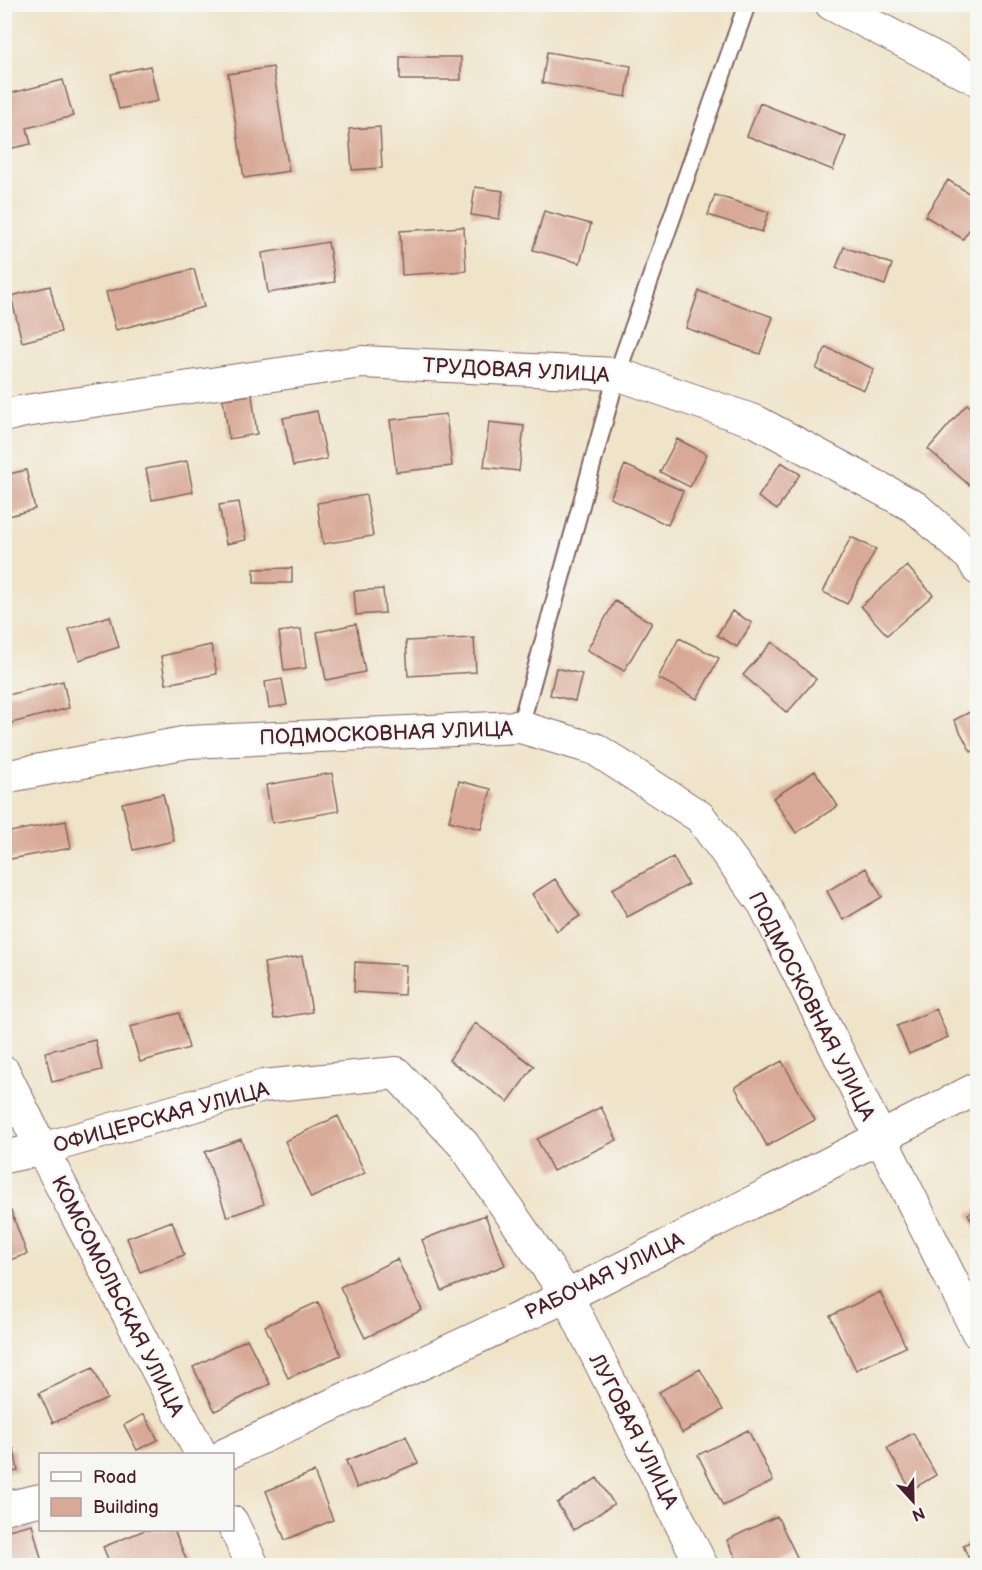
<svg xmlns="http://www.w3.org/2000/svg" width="982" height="1570" font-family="'Balsamiq Sans',sans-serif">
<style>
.building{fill:#d8a996}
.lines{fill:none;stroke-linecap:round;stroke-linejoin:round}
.lane-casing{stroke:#846462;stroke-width:20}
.street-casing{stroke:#846462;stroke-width:34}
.lane{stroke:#fff;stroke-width:16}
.street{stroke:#fff;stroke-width:32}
.labels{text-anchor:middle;stroke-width:4.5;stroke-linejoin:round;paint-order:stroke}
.street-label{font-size:21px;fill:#4a1f2b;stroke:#f6f6f2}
</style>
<rect width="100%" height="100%" fill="#f6f6f2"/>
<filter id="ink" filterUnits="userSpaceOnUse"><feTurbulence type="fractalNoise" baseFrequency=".0167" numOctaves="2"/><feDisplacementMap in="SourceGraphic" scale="12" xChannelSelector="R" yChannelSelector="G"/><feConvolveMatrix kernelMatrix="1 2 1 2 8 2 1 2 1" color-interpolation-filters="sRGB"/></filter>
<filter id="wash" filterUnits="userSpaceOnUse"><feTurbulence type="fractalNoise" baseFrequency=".008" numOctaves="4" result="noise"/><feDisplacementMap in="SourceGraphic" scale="24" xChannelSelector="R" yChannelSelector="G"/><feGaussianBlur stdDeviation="1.35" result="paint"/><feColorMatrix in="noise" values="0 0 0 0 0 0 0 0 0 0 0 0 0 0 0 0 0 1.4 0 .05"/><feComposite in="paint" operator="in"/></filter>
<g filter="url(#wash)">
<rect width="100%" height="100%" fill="#efe3c8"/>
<g id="blocks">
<path class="building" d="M547 52 631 66 626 97 542 83Z
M400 57H461V80H400Z
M150 66 158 101 119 109 111 74Z
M273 67 289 171 244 178 228 74Z
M63 80 73 116 27 128 31 144 4 150V95Z
M760 103 846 137 833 170 747 136Z
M380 127 382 168 352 170 349 129Z
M948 180 978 199V217L963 239 925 216Z
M475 187 503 191 499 219 471 215Z
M715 195 769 212 762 232 708 215Z
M544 211 591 224 580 263 533 250Z
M464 227 466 271 402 275 400 231Z
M328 242 335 282 268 293 262 253Z
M844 247 892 264 885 285 836 268Z
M194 269 204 307 116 330 106 292Z
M50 286 61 332 22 342 11 296Z
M699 291 773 317 760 354 686 328Z
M826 347 874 369 864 390 816 369Z
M252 395 257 434 229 439 223 399Z
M967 404 978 413V475L969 485 928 449Z
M317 411 327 459 293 466 283 418Z
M446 414 452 466 396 472 390 420Z
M489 422 524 426 519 471 484 467Z
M677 439 707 454 690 487 660 472Z
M187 461 193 492 152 500 146 469Z
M781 462 800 474 777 510 758 497Z
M625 465 683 491 668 525 610 498Z
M26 470 35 509 5 517V475Z
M366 495 373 536 323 544 317 503Z
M239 502 246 540 226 544 219 505Z
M851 537 876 549 847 604 823 592Z
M907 566 933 595 887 635 861 606Z
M292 568V583H254V569Z
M383 589 385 613 356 615 354 591Z
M615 601 652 623 624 671 587 650Z
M732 611 752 623 737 647 717 635Z
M110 616 119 647 79 660 69 629Z
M356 624 365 672 326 680 317 632Z
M301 629 306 668 284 671 279 632Z
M474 638 476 672 408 676 406 641Z
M679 638 719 658 697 699 658 678Z
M772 642 816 679 787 713 743 675Z
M211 645 217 674 166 684 161 656Z
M556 668 582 674 575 701 550 695Z
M282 679 287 705 269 708 265 682Z
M63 681 69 708 4 725V696Z
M978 708V749L971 752 954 720Z
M815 771 838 806 796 833 773 798Z
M332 773 339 811 272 823 266 785Z
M459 781 491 789 481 829 449 821Z
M163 794 174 841 133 850 122 803Z
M66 821 71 848 5 860 4 833Z
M673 857 688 885 627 917 612 889Z
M866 868 882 897 843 920 827 891Z
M555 879 580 916 557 931 532 894Z
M302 956 312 1012 274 1019 264 963Z
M355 962 406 965 404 995 354 992Z
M936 1009 948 1037 909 1054 897 1026Z
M179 1013 189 1048 140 1062 130 1027Z
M475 1023 534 1066 508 1102 449 1060Z
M95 1040 102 1070 52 1082 45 1052Z
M782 1061 815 1120 767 1146 735 1087Z
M601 1107 617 1140 553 1171 537 1139Z
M338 1116 365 1173 311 1198 285 1141Z
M241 1139 264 1204 227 1217 205 1152Z
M978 1209V1232L968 1214Z
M11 1211 27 1254 4 1262V1213Z
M485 1215 505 1265 442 1291 422 1240Z
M172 1221 184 1255 140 1272 127 1238Z
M397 1259 422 1310 365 1338 340 1287Z
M880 1292 906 1347 856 1370 830 1316Z
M318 1302 341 1355 288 1378 265 1326Z
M247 1339 270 1384 215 1411 193 1367Z
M93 1368 107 1399 53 1423 39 1393Z
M700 1369 723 1410 682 1433 659 1392Z
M144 1414 158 1440 137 1450 124 1425Z
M748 1430 773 1481 723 1506 698 1455Z
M913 1433 936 1475 911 1490 887 1448Z
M406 1436 418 1463 357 1488 346 1461Z
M14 1449 18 1471 4 1473V1451Z
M314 1472 333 1520 285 1540 266 1491Z
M597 1478 614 1504 574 1530 557 1503Z
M777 1516 797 1557 780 1566H740L727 1540Z
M32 1524 43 1566H4V1531Z
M145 1530H174L189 1566H111L103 1547Z
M978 1538V1566H972L963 1545Z"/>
</g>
</g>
<g filter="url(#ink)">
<use href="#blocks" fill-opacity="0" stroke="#846462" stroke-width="1.5"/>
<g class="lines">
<g class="lane-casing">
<path id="lane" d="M520 727 617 374 747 4"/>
</g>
<g class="street-casing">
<path id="street" d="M831 4 978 80
M4 416 25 411 362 362 617 374 757 422 915 507 971 557 978 569
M4 777 188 742 520 727 595 749 700 817 764 904 978 1333
M4 1072 42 1149 201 1454
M4 1157 42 1149 263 1086 396 1073 464 1145 567 1296 702 1566
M226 1454 567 1296 978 1088
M4 1508 40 1500
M232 1522 253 1566"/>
</g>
<use href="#lane" class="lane"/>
<use href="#street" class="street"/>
</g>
</g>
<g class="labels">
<g class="street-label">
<text transform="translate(516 370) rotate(3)" y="7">ТРУДОВАЯ УЛИЦА</text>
<text transform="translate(386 733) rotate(-2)" y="7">ПОДМОСКОВНАЯ УЛИЦА</text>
<text transform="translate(812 1006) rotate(63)" y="7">ПОДМОСКОВНАЯ УЛИЦА</text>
<text transform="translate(161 1117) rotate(-15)" y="7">ОФИЦЕРСКАЯ УЛИЦА</text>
<text transform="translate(604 1276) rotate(-26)" y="7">РАБОЧАЯ УЛИЦА</text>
<text transform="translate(118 1296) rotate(63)" y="7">КОМСОМОЛЬСКАЯ УЛИЦА</text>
<text transform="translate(634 1431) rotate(63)" y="7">ЛУГОВАЯ УЛИЦА</text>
</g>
</g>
<rect width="982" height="1570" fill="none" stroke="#f6f6f2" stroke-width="24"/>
<rect x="39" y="1453" width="195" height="78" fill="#f6f6f2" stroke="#b1a0a2" stroke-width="1.5"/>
<rect x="51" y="1472" width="30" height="9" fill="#ffffff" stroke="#b1a0a2" stroke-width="1.5"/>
<text x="93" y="1483" font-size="18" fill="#4a1f2b">Road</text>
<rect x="51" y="1498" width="30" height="18" fill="#d8a996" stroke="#b1a0a2" stroke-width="1.5"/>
<text x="93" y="1513" font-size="18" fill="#4a1f2b">Building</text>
<g transform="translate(913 1501) rotate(158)" stroke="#f6f6f2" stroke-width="4.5" paint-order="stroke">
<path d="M0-4.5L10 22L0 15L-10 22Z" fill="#4a1f2b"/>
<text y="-9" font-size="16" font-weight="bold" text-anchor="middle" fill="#4a1f2b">N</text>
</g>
</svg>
